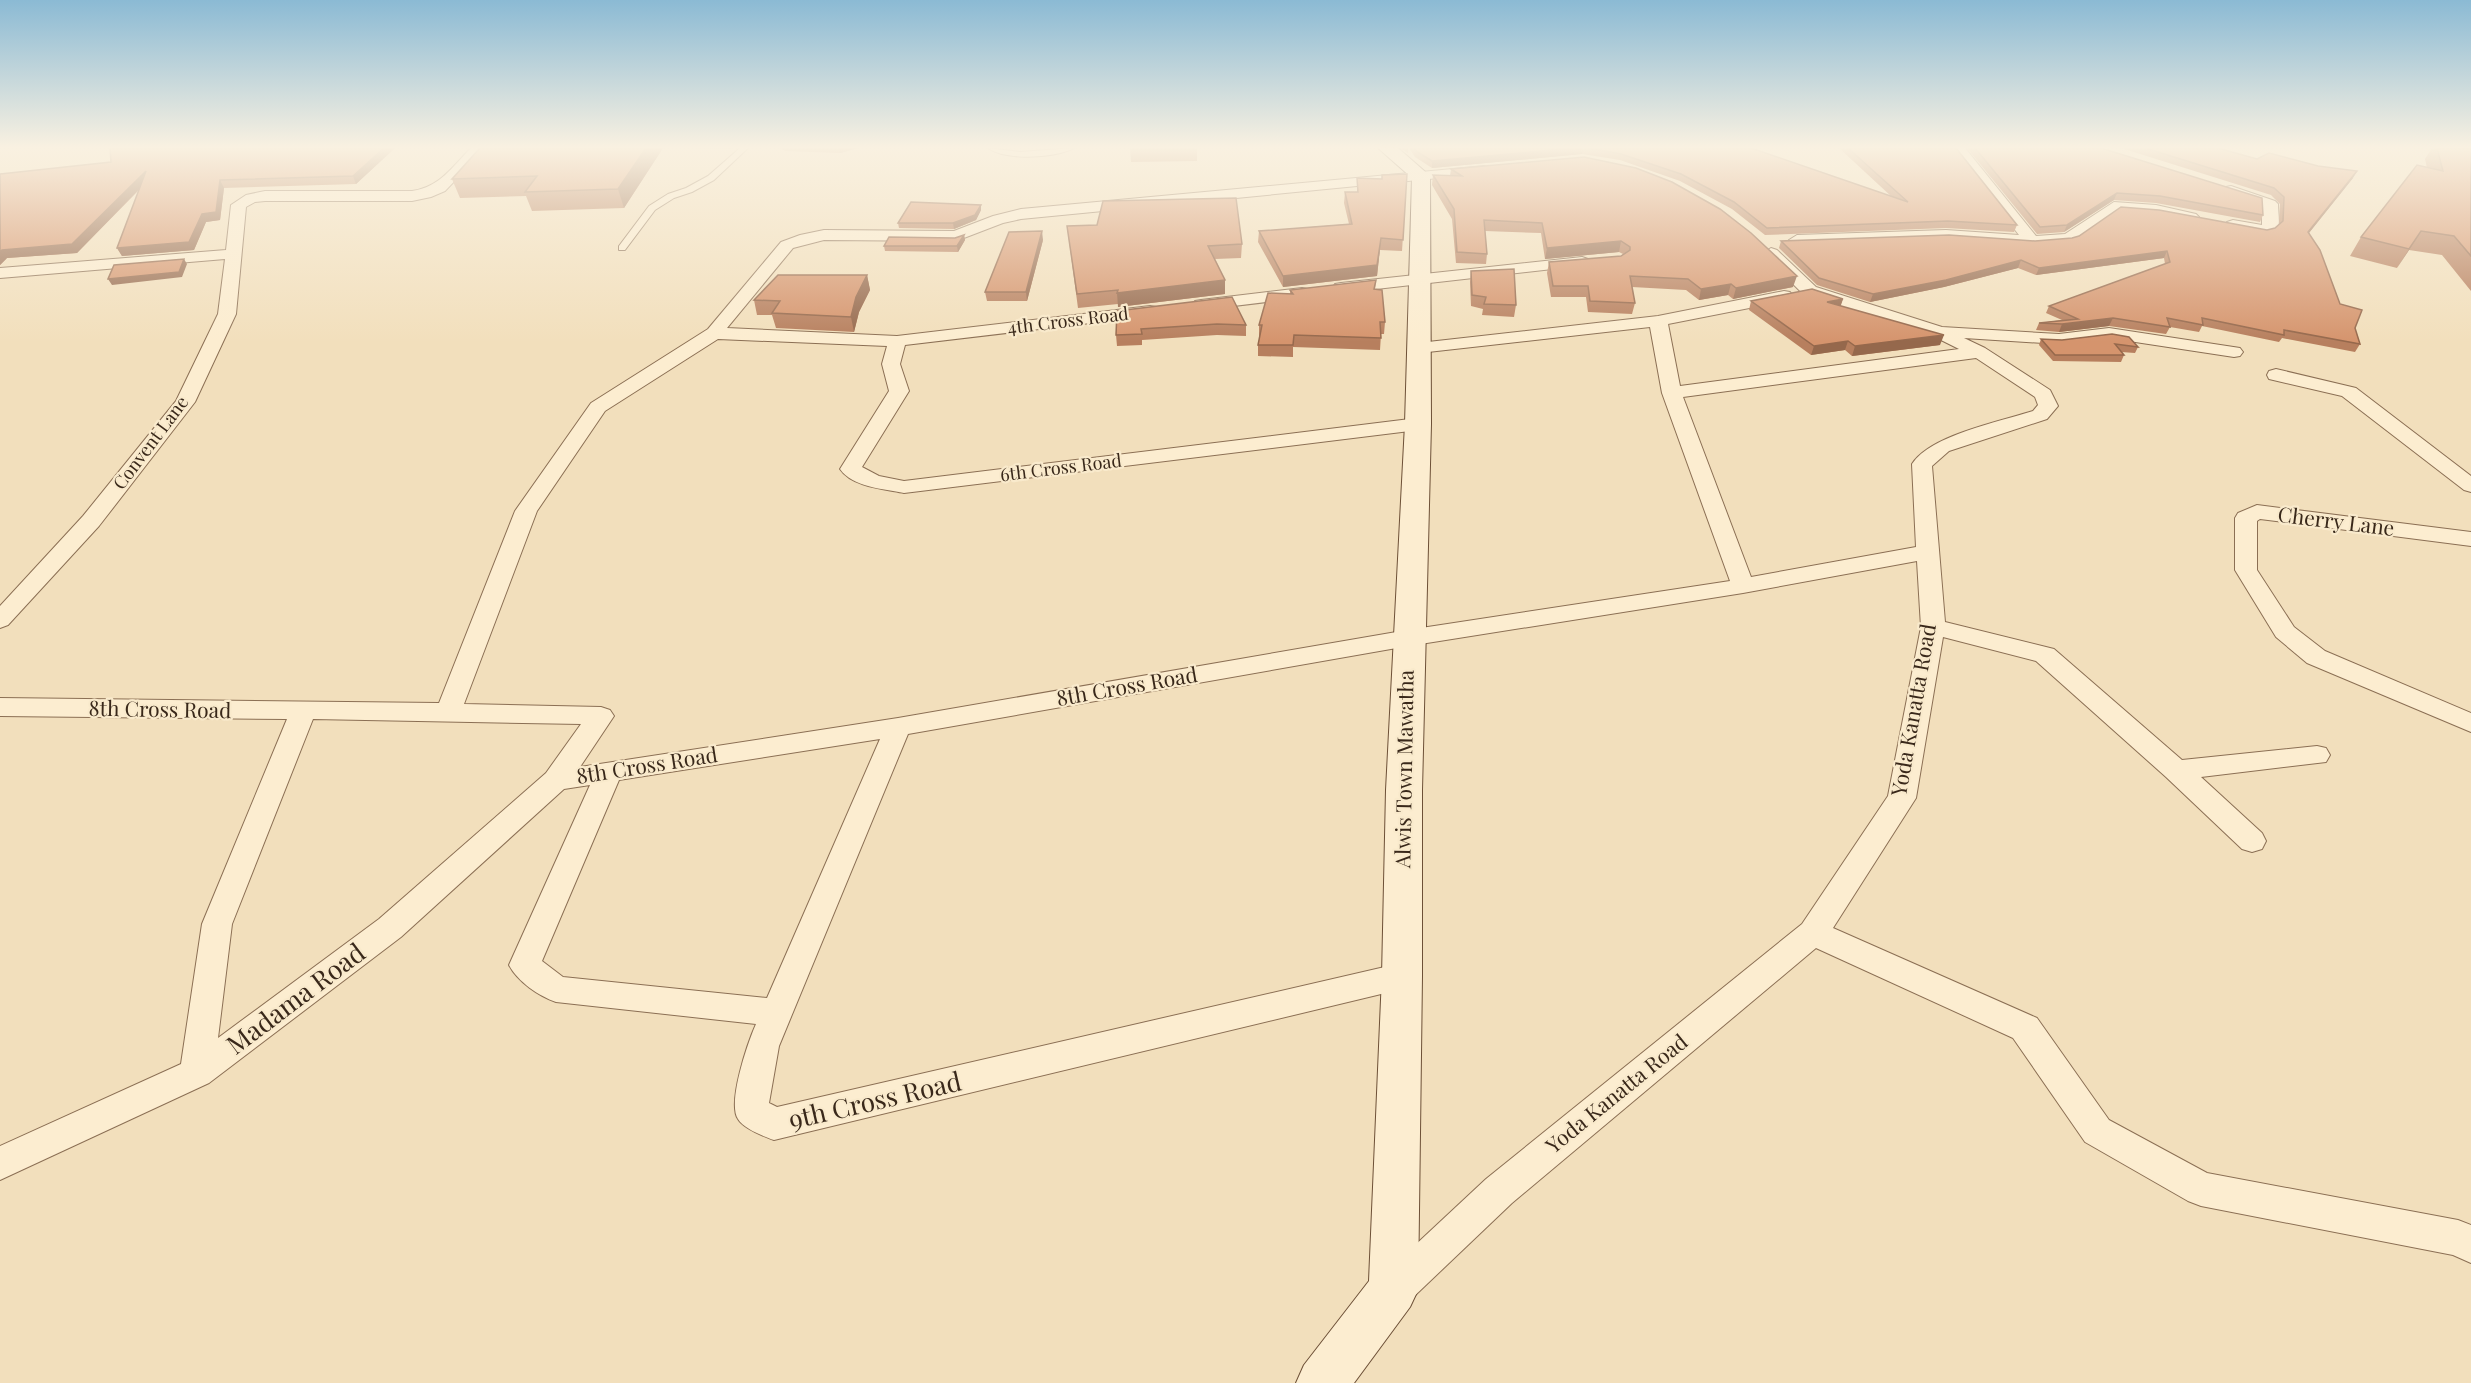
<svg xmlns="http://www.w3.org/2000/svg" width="2471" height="1383" font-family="'Playfair Display',serif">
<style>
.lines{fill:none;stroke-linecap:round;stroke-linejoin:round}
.lane-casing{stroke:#8b6f54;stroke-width:2}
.street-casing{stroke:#8b6f54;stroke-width:2}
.secondary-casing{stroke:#6d5037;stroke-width:2}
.lane{fill:#fcedd0;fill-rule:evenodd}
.street{fill:#fcedd0;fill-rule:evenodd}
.secondary{fill:#fcedd0;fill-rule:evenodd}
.wall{fill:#b77f5e}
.shaded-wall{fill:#95684c}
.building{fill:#d5946d;stroke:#95684c;stroke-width:1.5}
.labels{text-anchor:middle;stroke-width:4.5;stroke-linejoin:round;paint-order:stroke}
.far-street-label{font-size:18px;fill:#39281a;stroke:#f9eacc}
.street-label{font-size:21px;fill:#39281a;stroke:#f9eacc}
.near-street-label{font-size:26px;fill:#39281a;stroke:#f9eacc}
</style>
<rect width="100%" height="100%" fill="#f2dfbc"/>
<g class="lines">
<g class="lane-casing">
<path id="lane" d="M740 148H748L714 180 692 192 674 198 655 210 625 250H619V246L649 206 668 194 686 188 708 176Z
M988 148 1020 152 1074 148C1056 158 1006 161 988 148Z"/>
</g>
<g class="street-casing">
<path id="street" d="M471 148H486L445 191 431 197 412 201H265L255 202 246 207 236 314 195 402 99 526 8 625 0 628V606L83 516 176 401 218 314 225 259 0 278V268L226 250 231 205 246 195 265 191H412C440 187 452 167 471 148Z
M1951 148H1965L2036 236 2065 234 2114 202 2156 205 2196 214 2199 217 2191 222 2156 215 2117 212 2075 241 2032 246 1946 240 1797 245 1789 240 1797 235 1946 230 2019 235Z
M1485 166 1492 170 1490 173 1021 219 1003 223 956 241 824 240 793 248 727 328 897 336 1150 306 1156 307 1159 311 1156 315 1150 316 905 345 900 364 909 391 862 467 879 476 904 481 1418 418 1425 420 1428 424 1425 428 1418 430 904 493C884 489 852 487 840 469L889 391 882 364 887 346 718 339 605 411 537 511 464 704 601 707 610 710 614 716 580 767 898 718 1408 630 1730 581 1662 393 1650 327 1419 353 1413 352 1410 348 1413 344 1419 343 1658 316 1784 291 1790 292 1793 296 1790 300 1668 324 1680 386 1959 349 1931 335 1804 295 1765 256 1763 253 1771 248 1777 250 1816 287 1942 327 2059 334 2109 328 2240 348 2243 352 2240 356 2234 357 2109 338 2059 344 1964 338 1985 348 2050 390 2058 406 2047 419 1949 451 1932 466 1945 622 2054 649 2182 760 2317 746 2326 748 2330 755 2326 762 2201 777 2262 833 2266 841 2262 849 2252 852 2242 849 2166 777 2036 661 1943 637 1916 798 1833 928 2037 1018 2109 1120 2207 1173 2458 1220 2471 1225V1263L2453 1255 2201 1206 2188 1201 2085 1142 2013 1038 1816 948 1512 1203 1407 1303 1394 1309 1381 1303 1375 1290 1381 1277 1486 1179 1802 924 1888 796 1921 627 1917 561 1743 593 1408 646 908 734 779 1046 769 1103 777 1107 1402 963 1413 967 1418 976 1413 985 1402 989 774 1140C763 1136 744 1129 738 1119 727 1103 748 1042 756 1024L556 1002C539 996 518 982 509 965L590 785 564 789 401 937 209 1083 0 1180V1146L181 1064 202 924 287 719 0 716V698L439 703 515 511 591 403 708 329 781 242 800 235 824 230 954 231 993 216 1021 209ZM1976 358 2035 397 2038 405 2033 411C1999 422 1931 435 1912 464L1916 547 1751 577 1683 397ZM313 719 581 724 546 773 379 919 218 1038 232 924ZM880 739 767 998 563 977 542 961 619 780Z
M2231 186 2275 201 2278 204C2278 211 2280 222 2278 228 2273 240 2237 231 2227 228L2225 225 2227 222 2233 220 2262 225V206L2226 193 2224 190 2226 187Z
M1582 257 1588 259 1590 262 1588 265 1341 293 1335 292 1333 288 1335 284 1341 283Z
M1302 288 1308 289 1311 293 1308 297 1201 310 1195 309 1192 305 1195 301 1201 300Z
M2276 369 2356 388 2471 476V492L2464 490 2342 396 2269 379 2267 375 2269 371Z
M2257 505 2471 532V546L2260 519 2257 521V570L2294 627 2325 651 2471 713V732L2307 663 2276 637 2235 570V518L2238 513Z"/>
</g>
<g class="secondary-casing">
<path id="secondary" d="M1378 148H1398L1430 176 1431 424 1422 790V976L1418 1290 1410 1307 1354 1383H1296L1304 1365 1369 1281 1382 976 1386 790 1405 424 1412 178Z"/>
</g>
<use href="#lane" class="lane"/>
<use href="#street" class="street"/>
<use href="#secondary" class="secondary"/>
</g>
<path class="wall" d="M110 148H395L356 184 224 188 220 220 206 222 194 250 122 256 117 248 139 190 77 253 7 258 0 265V174L111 162Z
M663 148 624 208 532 211 526 196 460 198 452 179Z
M693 148H734L733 149Z
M780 148H894H858L840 153 785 151Z
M1130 148H1197V161L1131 162Z
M1400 148H1408V153Z
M1409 148H1751L1892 197 1839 148H1956L2017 225 2014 232 1946 228 1765 235 1732 209 1680 181 1620 160 1582 154 1432 168 1415 157Z
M1967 148H2101L2263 215 2260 222 2156 203 2114 200 2064 232 2037 234Z
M2121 148H2218L2257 159 2353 178 2309 233 2340 304 2355 328 2360 344 2355 352 2282 338 2279 342 2202 326 2199 332 2170 327 2166 334 2109 326 2059 332 2036 330 2039 323 2062 320 2046 313 2049 306 2165 264 2164 258 2036 275 2018 268 1944 287 1870 302 1817 285 1779 248 1781 241H2035L2267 230 2275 228 2279 224 2280 204 2271 195Z
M2432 148H2471V291L2442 255 2409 250 2397 268 2350 256 2361 237 2427 168 2425 159Z
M1451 169 1793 287 1733 299 1728 295 1699 300 1686 290 1632 287 1635 303 1632 314 1588 312 1586 297H1551L1547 273 1549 262 1621 256 1623 254 1619 252 1545 259 1541 233 1485 231 1487 254 1486 264 1456 263 1452 219 1432 185 1433 175 1450 176Z
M1407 174 1402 251 1380 250 1377 276 1283 287 1258 242 1259 231 1349 224 1344 203 1345 192H1357V178L1382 179Z
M981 210 976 220 954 229 899 228 898 223Z
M1067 226 1242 244 1241 258 1215 259 1225 280V294L1118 307V304L1078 308Z
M964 235 965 240 958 252 885 251 884 246 955 238Z
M1043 240 1027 301H987L985 292Z
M1471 271 1516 305 1514 317 1482 315 1483 309 1471 306 1470 282Z
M867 275 870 290 859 312 854 332 776 328 772 315H757L754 300Z
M1376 280 1375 289 1385 322 1384 334H1381L1380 350 1293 347V357L1258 356V345L1260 336H1259V325L1290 294V290Z
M1843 299 1840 306 1940 345 1852 356 1845 350 1811 355 1749 310 1751 301Z
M1117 311 1246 325V336L1217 335 1142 340V345L1117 346 1116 335Z
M2112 334 2138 347 2135 353 2121 352 2124 355 2121 362 2053 361 2039 345 2041 339 2062 340Z"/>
<path class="shaded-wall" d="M384 148H395L356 184 353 176Z
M646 148H663L624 208 618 189Z
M839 148H858L840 153Z
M1575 148H1583L1582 154 1432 168V161Z
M146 171 150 178 77 253 7 258 0 265V252L2 250Z
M2357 171 2353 178 2304 239 2308 232Z
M220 180 224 188 220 220 206 222 194 250 122 256 117 248 202 214Z
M2117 193 2114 200 2064 232 2067 225Z
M981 205V210L976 220 954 229 953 223Z
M1042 231 1043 240 1027 301 1026 292Z
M2421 231 2409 250 2397 268 2409 249Z
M964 235 965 240 958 252 957 246Z
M1381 238 1377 276 1283 287V276Z
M1621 241 1619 252 1545 259 1547 248Z
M2167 251 2164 258 2036 275 2039 268Z
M184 259 187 264 182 277 112 285 108 279Z
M2021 260 2018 268 1944 287 1870 302 1873 294Z
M867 275 870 290 859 312 854 332 851 317 856 297Z
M1797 276 1793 287 1733 299 1736 288Z
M1225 280V294L1118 307 1117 293Z
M1731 284 1728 295 1699 300 1701 289Z
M1843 299 1840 308 1827 302Z
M2113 318 2109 326 2059 332 2062 324Z
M1944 335 1940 345 1852 356 1855 346Z
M1848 341 1845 350 1811 355 1814 346Z"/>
<path class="building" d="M110 148H384L353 176 220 180 216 212 202 214 189 242 117 248 146 171 72 244 2 250 0 252V174L111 162Z
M480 148H646L618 189 525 192 537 176 452 179Z
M1414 148H1575L1432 161 1416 151Z
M1588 148H1751L1908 202 1848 148H1956L2017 225 1948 221 1767 228 1734 202 1681 174 1621 154Z
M1975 148H2101L2262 198 2263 215 2160 196 2117 193 2067 225 2040 227Z
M2145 148H2218L2257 159 2269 153 2318 166 2357 171 2308 232 2320 250 2340 304 2362 310 2355 328 2360 344 2284 330V335L2202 318 2203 325 2167 318 2170 327 2113 318 2062 324 2039 323 2078 319 2049 306 2170 262 2167 251 2039 268 2021 260 1946 280 1873 294 1819 278 1781 241 1949 235 2035 241 2072 238 2079 236 2121 207 2159 210 2267 230 2275 228 2283 221 2284 197 2274 188Z
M2437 148H2471V256L2454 236 2421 231 2409 249 2361 237 2417 165 2443 171Z
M1584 157 1636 168 1672 182 1720 209 1751 233 1797 276 1736 288 1731 284 1701 289 1688 279 1630 276 1635 303 1590 301 1588 286H1553L1549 262 1621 256 1630 250V247L1621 241 1547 248 1542 223 1484 220 1487 254 1457 252 1454 209 1433 175 1462 176 1451 169Z
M1407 174 1403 240 1381 238 1377 265 1283 276 1259 231 1352 224 1345 192H1358L1357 178 1382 179V175Z
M1236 198 1242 244 1208 246 1225 280 1117 293 1118 290 1077 294 1067 226 1097 225 1103 201Z
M911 202 981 205 975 215 953 223H898Z
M1042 231 1026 292H985L1009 232Z
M964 235 957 246H884L889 237 955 238Z
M184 259 179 272 108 279 114 265Z
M1514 269 1516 305 1484 304 1486 297 1472 295 1471 271Z
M778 275H867L856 297 851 317 772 313 780 301 754 300Z
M1376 280 1374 289 1382 290 1385 322H1380L1381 338 1294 335 1293 345H1258L1262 325H1259L1268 293 1293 294 1290 290Z
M1812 289 1843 299 1827 302 1944 335 1855 346 1848 341 1814 346 1751 301Z
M1232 297 1246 325 1217 324 1141 329 1142 334 1116 335 1117 311Z
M2112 334 2129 337 2138 347 2115 344 2124 355H2055L2041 339 2062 340Z"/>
<linearGradient id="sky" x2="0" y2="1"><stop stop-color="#8bbad4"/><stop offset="0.43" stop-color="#f9f1e1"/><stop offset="1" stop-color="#f9f1e1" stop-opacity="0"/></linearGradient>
<rect width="2471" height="342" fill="url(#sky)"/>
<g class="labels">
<g class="far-street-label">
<text transform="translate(1068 321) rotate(-7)" y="6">4th Cross Road</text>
<text transform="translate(151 443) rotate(-53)" y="6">Convent Lane</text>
<text transform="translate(1061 468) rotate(-7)" y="6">6th Cross Road</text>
</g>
<g class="street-label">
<text transform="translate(2336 522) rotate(7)" y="7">Cherry Lane</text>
<text transform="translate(1127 687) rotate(-10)" y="7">8th Cross Road</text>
<text transform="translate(160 710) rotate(1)" y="7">8th Cross Road</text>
<text transform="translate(1914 710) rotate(-80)" y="7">Yoda Kanatta Road</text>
<text transform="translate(647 766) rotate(-9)" y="7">8th Cross Road</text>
<text transform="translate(1405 769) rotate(-89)" y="7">Alwis Town Mawatha</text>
<text transform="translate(1617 1094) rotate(-39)" y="7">Yoda Kanatta Road</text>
</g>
<g class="near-street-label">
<text transform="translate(296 999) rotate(-37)" y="9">Madama Road</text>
<text transform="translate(875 1101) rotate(-13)" y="9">9th Cross Road</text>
</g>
</g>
</svg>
